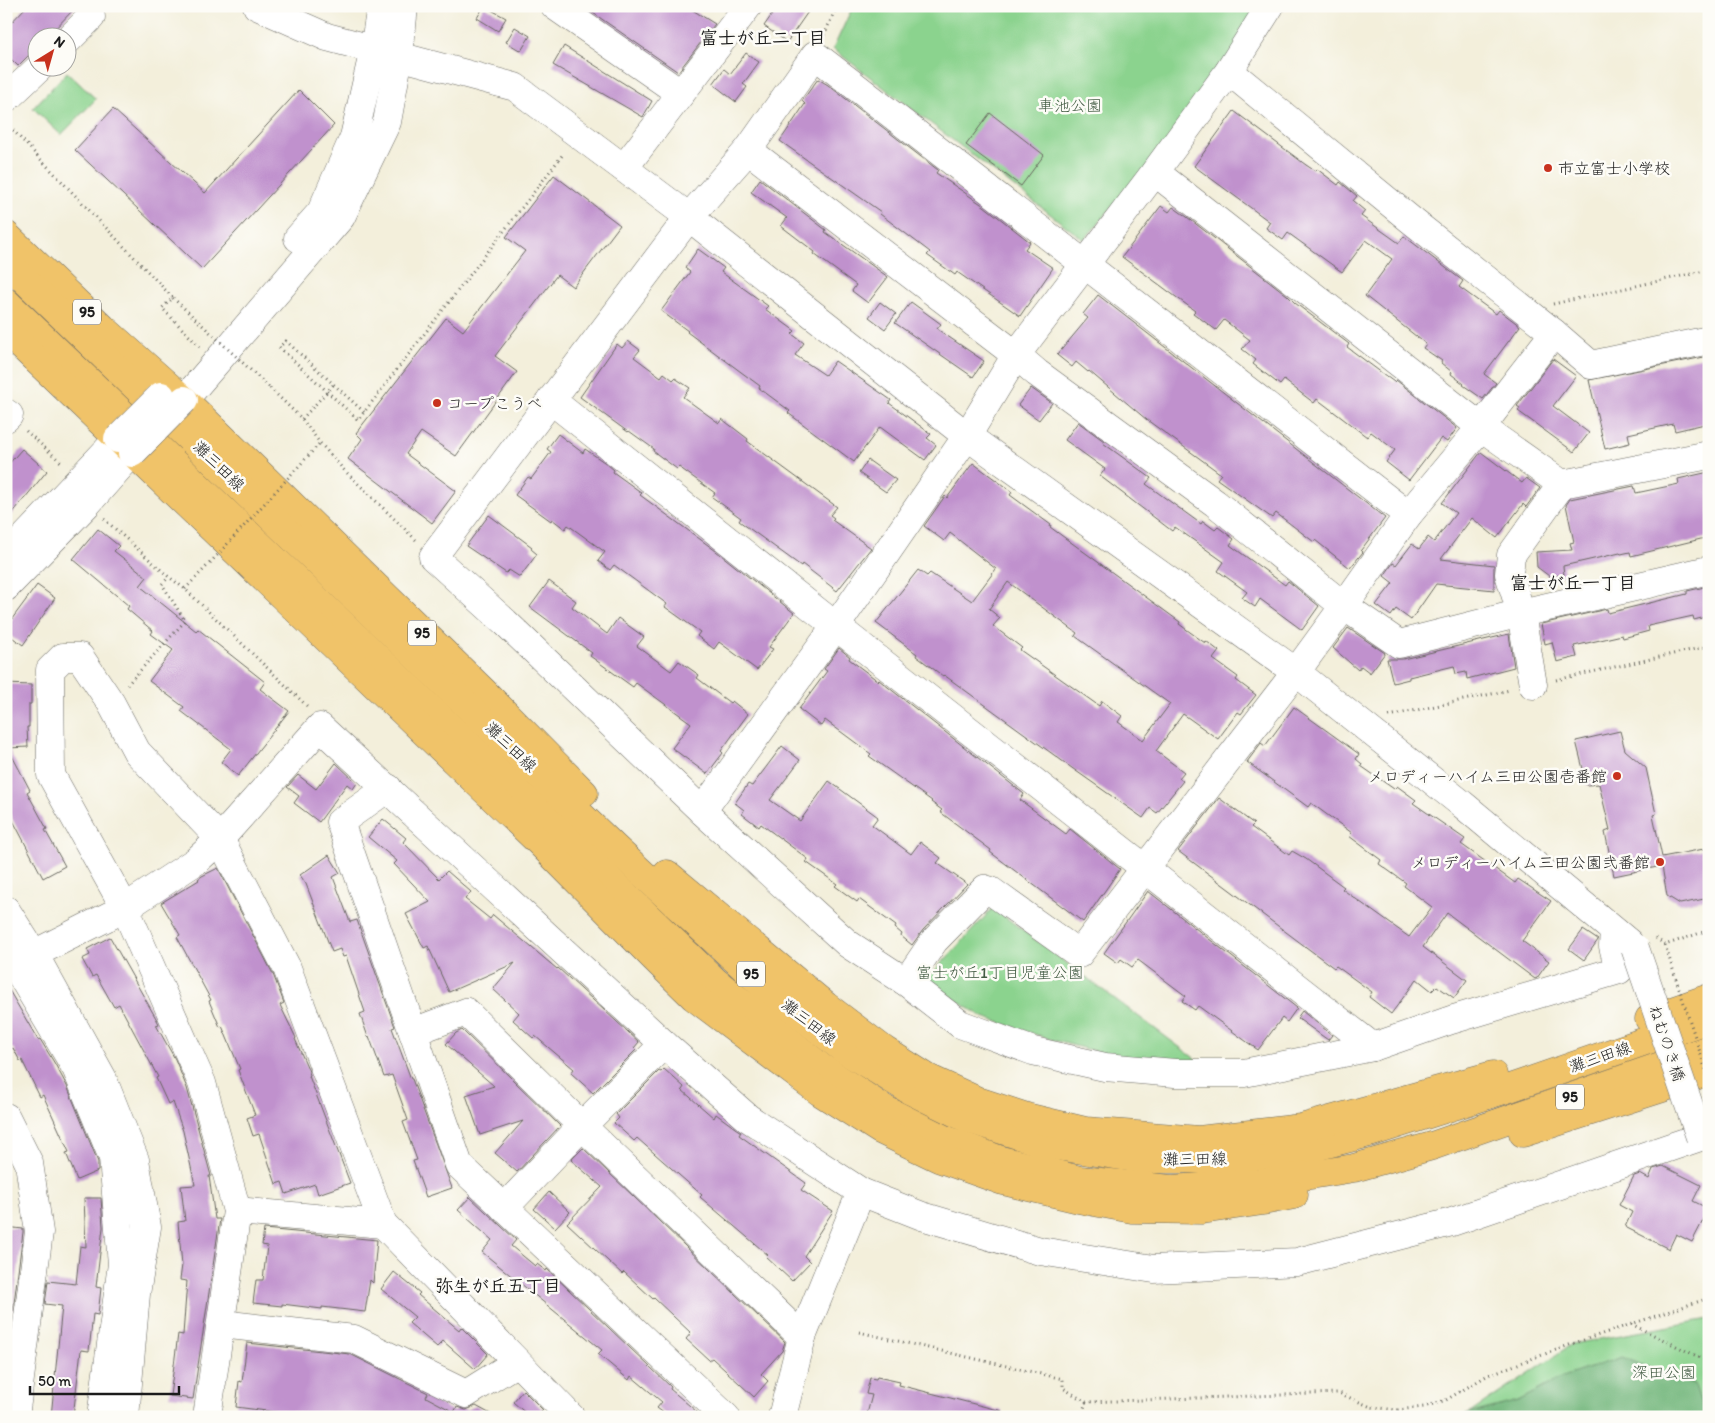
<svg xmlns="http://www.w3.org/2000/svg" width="1715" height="1423" font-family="Itim,'Klee One',sans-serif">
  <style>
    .green { fill: #8bd38e; stroke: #547855 }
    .forest { fill: #70b579; stroke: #46684a }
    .building { fill: #c091cd; fill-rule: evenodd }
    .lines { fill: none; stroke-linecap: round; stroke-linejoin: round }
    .minor-casing { stroke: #67665f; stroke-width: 29 }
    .major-casing { stroke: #67665f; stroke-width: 29 }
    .path { stroke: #67665f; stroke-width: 3; stroke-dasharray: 1 4; stroke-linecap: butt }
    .minor { stroke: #fff; stroke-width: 28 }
    .major { stroke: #f0c369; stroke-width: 28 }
    .minor-bridge-casing { stroke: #67665f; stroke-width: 29; stroke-linecap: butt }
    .path-bridge { stroke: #67665f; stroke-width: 3; stroke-dasharray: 1 4; stroke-linecap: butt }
    .minor-bridge { stroke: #fff; stroke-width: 28 }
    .poi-dot { fill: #c8321e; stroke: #fdfcf7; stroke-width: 2 }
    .labels { text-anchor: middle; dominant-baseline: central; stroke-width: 5; stroke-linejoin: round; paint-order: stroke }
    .shield { fill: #fdfcf7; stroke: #605f5e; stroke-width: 1 }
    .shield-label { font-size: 15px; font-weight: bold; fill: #1c1c1c }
    .park-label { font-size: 16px; fill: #435c44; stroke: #fdfcf7 }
    .poi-label { font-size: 16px; fill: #1c1c1c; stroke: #fdfcf7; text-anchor: start }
    .street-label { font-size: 16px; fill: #1c1c1c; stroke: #fdfcf7 }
    .neighbourhood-label { font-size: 18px; font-weight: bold; fill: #1c1c1c; stroke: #fdfcf7 }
  </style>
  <rect width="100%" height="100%" fill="#fdfcf7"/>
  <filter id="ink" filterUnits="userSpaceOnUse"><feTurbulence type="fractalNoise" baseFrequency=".02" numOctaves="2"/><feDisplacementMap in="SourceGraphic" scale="10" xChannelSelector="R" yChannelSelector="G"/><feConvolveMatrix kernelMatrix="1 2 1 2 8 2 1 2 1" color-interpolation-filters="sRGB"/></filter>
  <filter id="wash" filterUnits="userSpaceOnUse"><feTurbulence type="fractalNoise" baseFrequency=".0096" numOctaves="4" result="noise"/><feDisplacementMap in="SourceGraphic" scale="20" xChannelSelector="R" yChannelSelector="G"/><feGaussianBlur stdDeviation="1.12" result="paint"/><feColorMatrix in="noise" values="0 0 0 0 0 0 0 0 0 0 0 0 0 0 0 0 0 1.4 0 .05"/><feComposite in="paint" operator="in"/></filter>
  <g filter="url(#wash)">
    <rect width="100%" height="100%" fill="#f3efdb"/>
    <g class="green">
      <path d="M853,6H1257L1229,71L1084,240L833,49Z"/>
      <path d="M67,72L96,99L61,135L33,108Z"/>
      <path d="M993,908L1201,1063L1117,1057L1052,1040L983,1017L925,981Z"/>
      <path d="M1709,1319V1417H1464L1572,1344Z"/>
    </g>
    <path class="forest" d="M1622,1357L1695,1385L1705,1417H1457L1518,1401L1563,1377Z"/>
    <g id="blocks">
      <g class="building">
        <path d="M27,6H77L48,36L38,38V46L18,66L6,54V28Z"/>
        <path d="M484,6L506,18L498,31L477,18Z"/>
        <path d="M583,6H686L715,24L678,72Z"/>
        <path d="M778,6H812L787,42L764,26Z"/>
        <path d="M515,27L530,36L521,51L506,42Z"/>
        <path d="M564,46L652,101L643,117L553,65Z"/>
        <path d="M746,53L759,62L743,84L747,87L736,102L713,84L724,69L730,74Z"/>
        <path d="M818,79L828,85L938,170L936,173L984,206L1030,242L1025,249L1053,268L1020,316L957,272L955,275L927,255L930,252L880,214L881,212L780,141L805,104L802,101Z"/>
        <path d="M299,90L334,125L202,269L75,150L113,109L205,193Z"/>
        <path d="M1234,111L1306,165L1315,171L1317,169L1338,185L1340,182L1357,196L1353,201L1365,211L1361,216L1399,243L1404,236L1463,281L1459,287L1496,314L1499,310L1520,326L1484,374L1496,383L1483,399L1463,385L1464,384L1451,374L1452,372L1441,363L1442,361L1423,348L1426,344L1365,296L1392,259L1366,240L1342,272L1288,233L1283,240L1266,228L1270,222L1194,166Z"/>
        <path d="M990,113L1044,155L1021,186L966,145Z"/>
        <path d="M554,175L620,225L573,287L557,275L495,356L517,372L456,456L421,432L406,454L456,491L432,523L348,459L362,439L356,433L446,318L463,331L525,251L506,237Z"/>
        <path d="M760,179L826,230L825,232L888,277L868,303L852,291L856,285L814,254L815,252L781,226L787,218L751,192Z"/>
        <path d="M1161,206L1169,212L1173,207L1187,217L1287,295L1295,303L1349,344L1347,347L1394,382L1396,380L1457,428L1447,442L1441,438L1409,480L1386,462L1395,450L1371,432L1367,437L1317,399L1314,403L1284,380L1280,385L1253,364L1256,360L1242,349L1250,340L1224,320L1216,330L1193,313L1195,311L1122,257Z"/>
        <path d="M698,249L724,268L721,272L768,306L765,309L795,331L792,334L804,343L795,355L825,375L835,361L891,400L889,403L931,434L927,438L936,445L925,460L880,427L854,462L788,413L790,411L759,388L760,386L687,332L688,331L661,311L690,272L685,268Z"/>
        <path d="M1098,295L1385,518L1361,550L1363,552L1350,568L1315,540L1314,542L1276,513L1272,518L1217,479L1221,474L1147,420L1089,371L1088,372L1076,362L1072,367L1057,355L1088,318L1083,314Z"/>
        <path d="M880,302L896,314L885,329L869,317Z"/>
        <path d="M911,302L941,324L937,329L984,361L973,377L895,323Z"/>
        <path d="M628,341L640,350L634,357L661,377L664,373L673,380L675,378L690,388L683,397L719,423L722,419L748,439L747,441L837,507L830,515L834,518L832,520L871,548L837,591L802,564L801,566L739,521L741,518L712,497L715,493L679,467L677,469L653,451L654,449L629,431L628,432L580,397L617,344L622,348Z"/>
        <path d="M1709,356V423L1675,431L1673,424L1628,434L1630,443L1605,449L1589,380Z"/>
        <path d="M1553,359L1576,376L1553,406L1589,433L1574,452L1518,411L1520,408L1517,406Z"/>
        <path d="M1031,388L1052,403L1039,420L1018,405Z"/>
        <path d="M1078,422L1104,441L1103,443L1151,478L1146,484L1201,524L1203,521L1215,530L1218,527L1234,539L1230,545L1285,585L1288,581L1319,606L1302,630L1260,599L1255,607L1242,598L1247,592L1218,571L1224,562L1175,527L1172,531L1100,476L1105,469L1065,440Z"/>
        <path d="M558,434L583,453L585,449L607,464L614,470L613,472L642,493L640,495L716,551L794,613L769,647L773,649L757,670L719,642L714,649L697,636L700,632L665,607L667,604L614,565L610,570L598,561L605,552L568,525L565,529L552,519L551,521L515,495L528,477L531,479L551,452L547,449Z"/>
        <path d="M22,449L47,471L6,521V467Z"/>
        <path d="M1481,452L1522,483L1526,478L1540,488L1526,507L1523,504L1497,538L1472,518L1441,559L1494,565V590L1436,584L1411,620L1396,609L1391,616L1376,605L1393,583L1384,576L1393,563L1396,565L1412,544L1419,549L1428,537L1434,542L1456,513L1442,503Z"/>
        <path d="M868,460L896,480L886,492L859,473Z"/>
        <path d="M973,463L1012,492L1010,495L1051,525L1050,527L1180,622L1179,624L1205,643L1206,641L1219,651L1213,659L1238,677L1236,680L1256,695L1241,714L1238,712L1218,739L1183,714L1156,751L1184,772L1179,778L1183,781L1157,813L1150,808L1143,818L1076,771L944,675L943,676L916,656L917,654L876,623L918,570L927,576L930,573L972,601L996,569L950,533L944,541L924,526L945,496L947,498ZM1008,582L1077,633L1075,636L1170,704L1143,740L1118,722L1122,716L1102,701L1099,706L1020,650L1022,648L993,626L1000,618L989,609Z"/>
        <path d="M1709,472V537L1631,556L1630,552L1621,554L1620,553L1563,566L1564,575L1549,576L1537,567L1536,552L1572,550L1570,543L1574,542L1566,505L1570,499L1634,486L1636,493L1679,484L1678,479Z"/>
        <path d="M489,515L532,547L531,549L537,554L520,577L509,570L506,573L466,546Z"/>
        <path d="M98,529L119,546L114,551L147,577L140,586L196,631L198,629L265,682L260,689L289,711L238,776L221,762L231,749L181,711L184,707L149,681L173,650L151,634L153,631L127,609L129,606L73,559Z"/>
        <path d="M549,581L576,601L572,607L607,634L618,618L644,637L637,646L671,671L679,661L699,675L697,678L730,703L732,701L748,714L721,751L723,753L707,774L672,748L691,723L636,683L633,687L590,656L592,653L530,607Z"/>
        <path d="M37,585L55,598L23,645L6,633V627Z"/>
        <path d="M1709,586V616L1694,620L1693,616L1648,626L1649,631L1623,638L1622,635L1574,646L1577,657L1557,662L1552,642L1545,644L1541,624L1607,609L1608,613L1687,594V591Z"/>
        <path d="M1348,628L1385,653L1370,673L1361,666L1358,670L1333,648Z"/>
        <path d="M1509,634L1514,667L1467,679L1466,672L1456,674L1454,666L1409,677V679L1393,683L1387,659H1403Z"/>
        <path d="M839,648L850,657L849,659L878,681L879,680L1024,794L1020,800L1066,834L1070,829L1120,869L1083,922L990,852L991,850L940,812L942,810L931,802L932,801L869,756L871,754L825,720L821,726L799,709L827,671L824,669Z"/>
        <path d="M6,684L31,685V704H29V727H27L28,747L8,748L30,790L27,792L47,829L45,830L65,866L43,878L6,807Z"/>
        <path d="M1294,707L1359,754L1356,759L1362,764L1361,766L1394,789L1397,786L1416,800L1413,803L1465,839L1461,844L1515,883L1518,879L1551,901L1522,941L1549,961L1537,978L1535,979L1447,913L1423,947L1467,980L1454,998L1437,986L1432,991L1417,979L1391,1014L1369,997L1372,992L1336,966L1334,968L1178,851L1219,798L1254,824L1251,827L1289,855L1292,851L1306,859L1344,887L1342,889L1409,937L1432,907L1404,886L1406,883L1379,864L1381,860L1349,836L1352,833L1311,803L1308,807L1247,762L1261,743L1265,746Z"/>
        <path d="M1620,731L1625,750L1646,768L1656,814L1653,815L1662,857L1709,848V898L1680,904L1667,896L1662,866L1614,876L1605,832L1610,830L1599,784L1587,785L1576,741Z"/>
        <path d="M782,746L800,760L770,800L800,821L829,781L878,817L872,825L911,854L920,842L941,858L937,863L967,884L923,930L912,945L901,936L902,934L895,928L896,926L859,899L857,902L835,886L837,884L806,862L808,859L761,824L759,827L742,814L744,810L735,803L748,784L752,786Z"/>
        <path d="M336,763L357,783L353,789L347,784L319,822L294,803L299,796L287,787L298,775L316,789Z"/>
        <path d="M383,819L406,838L403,842L439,879L447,871L471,892L465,899L490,919L493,915L557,969L558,968L639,1042L634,1048L636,1050L593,1093L571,1073L574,1069L535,1036L533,1038L513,1020L519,1013L493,989L515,963L449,992L428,946L424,948L406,914L430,902L394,864L397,861L368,837Z"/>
        <path d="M329,855L340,873L333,877L350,922L357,920L395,1027L392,1028L411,1079H412L452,1188L426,1197L413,1161L417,1160L403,1122L408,1120L392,1075L384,1077L369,1036L368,1037L360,1014L365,1012L346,956L343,957L340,949L332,952L306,884L300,875Z"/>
        <path d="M218,868L273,974L284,1003L280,1005L296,1038L295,1039L308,1069L310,1075L309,1076L350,1183L318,1194L315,1184L286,1194L282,1182L276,1184L259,1134L253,1136L247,1118L255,1115L238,1070L240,1069L222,1026L220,1027L209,1001L211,1000L177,937L180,935L161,903L199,880L198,879L202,876Z"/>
        <path d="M1148,891L1297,1008L1287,1022L1282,1018L1258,1050L1198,1006L1195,1010L1182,1001L1186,996L1138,960L1132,967L1121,959L1118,963L1104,953Z"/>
        <path d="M1583,930L1598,940L1584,960L1569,949Z"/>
        <path d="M110,937L157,1020L159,1024L156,1025L175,1059L187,1088L211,1176H209L215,1219H220L193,1399L170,1396L178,1334L183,1335L187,1281L180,1280L182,1265L178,1222L185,1221L181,1186L195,1185L183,1131L173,1102L168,1104L156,1078L158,1077L119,1004L114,1007L96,975L92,977L82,959L90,955L87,949Z"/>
        <path d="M6,985L38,1040L40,1039L55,1064L67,1086L98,1162V1171L77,1180L66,1153L69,1152L43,1095L40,1097L22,1060L20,1061L13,1048L6,1052Z"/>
        <path d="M1302,1011L1332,1035L1328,1040L1297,1018Z"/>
        <path d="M462,1030L560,1126L517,1172L495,1153L523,1121L480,1135L466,1095L494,1086L446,1044L456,1033Z"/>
        <path d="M664,1069L684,1087L682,1090L714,1118L716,1114L735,1128L741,1132L739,1135L806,1183L801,1190L833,1211L804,1256L810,1262L792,1281L766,1257L768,1255L700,1197L702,1195L663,1161L637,1138L634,1141L614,1123L619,1118L616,1114L659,1071L661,1072Z"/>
        <path d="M583,1148L785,1342L782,1351L761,1374L768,1381L754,1397L712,1358L709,1360L686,1339L691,1333L654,1298L653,1299L624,1272L622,1274L567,1223L602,1187L571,1160Z"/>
        <path d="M1663,1166L1701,1185L1693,1201L1709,1209L1692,1242L1676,1234L1669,1249L1625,1227L1632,1212L1619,1205L1634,1176L1640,1174L1649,1179L1653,1169Z"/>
        <path d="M549,1192L570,1212L555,1228L534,1209Z"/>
        <path d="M470,1197L516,1240L511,1246L535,1266L537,1264L546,1271L547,1269L671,1387L670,1389L703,1417H669L657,1408L662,1402L631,1376L629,1380L598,1354L602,1350L482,1252L492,1240L458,1210Z"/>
        <path d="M84,1198H101L103,1227L96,1287L101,1288L98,1315L93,1314L89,1351L81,1350L73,1417H51L62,1306L45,1304L48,1281L76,1284L80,1246L86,1247Z"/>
        <path d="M6,1227L23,1229V1232L13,1311L6,1310Z"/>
        <path d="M264,1229L377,1240L373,1283L370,1280L365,1312L322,1307V1309L282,1304V1306L253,1303L256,1280H263L267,1246L262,1245Z"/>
        <path d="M394,1272L420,1293L418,1295L459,1330L461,1327L488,1354L475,1369L443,1341L437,1347L409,1323L415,1317L381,1289Z"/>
        <path d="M247,1343L350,1354L428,1393L426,1397L454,1412L457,1407L466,1410L476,1406L496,1417H323L291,1412L290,1414L236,1407L239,1381L242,1382Z"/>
        <path d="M877,1377L900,1382L899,1385L1002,1411L1001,1417H880L867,1414L872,1395L866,1394L870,1378L876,1379Z"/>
        <path d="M523,1390L543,1410L537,1417H530L513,1402Z"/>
      </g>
    </g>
  </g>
  <g filter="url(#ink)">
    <use href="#blocks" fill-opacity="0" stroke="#67665f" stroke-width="1"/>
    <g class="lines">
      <defs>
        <g id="minor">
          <path d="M257,6L327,37L515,87L689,217L967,436L1296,672L1462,804L1629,943"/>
          <path d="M555,6L680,93"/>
          <path d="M68,40L91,17"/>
          <path d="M1229,71L1411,220L1554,333L1591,365L1709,340"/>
          <path d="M6,96L8,97L39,68"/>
          <path d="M748,150L1016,355L1037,373L1215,503L1344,606L1399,644L1521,613L1709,570"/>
          <path d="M624,168L748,6"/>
          <path d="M1155,172L1481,427L1562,484L1709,455"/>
          <path d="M298,238L321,212L354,137L374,49L381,6"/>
          <path d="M184,400L341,217L387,122L399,56L404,6"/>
          <path d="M551,400L828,620L1373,1047"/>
          <path d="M6,413L9,415L6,418"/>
          <path d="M1408,515L815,55L748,150L689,217L433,557L505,622L702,811L848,944L906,982L960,1024L1033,1051L1105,1067L1175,1073H1244L1373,1047L1451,1020L1619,970L1613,946L1614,932"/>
          <path d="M6,557L118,439"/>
          <path d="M6,587L87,504L132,453"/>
          <path d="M1533,685L1521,613L1509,574L1511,555L1562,484"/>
          <path d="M388,788L340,822L459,1165L726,1417"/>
          <path d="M702,811L836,626L967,436L1016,355L1155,172L1229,71L1270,6"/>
          <path d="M6,910L34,954L102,1077L135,1160L147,1227L136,1294L125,1417"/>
          <path d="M6,950L76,1068L113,1158L122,1264L101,1417"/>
          <path d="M6,968L125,908L196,861L220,839L320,727L664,1044L748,1118L861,1192L922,1216L1040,1251L1154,1269L1297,1262L1452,1222L1700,1137"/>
          <path d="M906,982L934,941L985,889L991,891L1079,954L1296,672L1344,606L1408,515L1481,427L1554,333"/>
          <path d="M413,1032L466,1012L582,1126L802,1337"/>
          <path d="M6,1117L29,1163L39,1232L15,1417"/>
          <path d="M504,1208L582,1126L664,1044"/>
          <path d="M237,1211L383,1224"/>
          <path d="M221,1324L354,1339L466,1394L517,1362"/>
          <path d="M207,1417L237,1211L202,1083L125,908L51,775L50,670L63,657H80L111,703L137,752L220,839L287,968L383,1224L571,1417"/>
          <path d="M782,1417L802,1337L861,1192"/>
        </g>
        <g id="major">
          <path d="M6,235L103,328L184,400L484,692L584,793"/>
          <path d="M6,262L614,847L766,988L843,1049L911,1091L968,1119L1049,1145L1141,1159H1226L1300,1151L1373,1132L1504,1090L1709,1019"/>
          <path d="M6,302L715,981L822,1068L886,1110L942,1138L1001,1160L1080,1180L1171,1189L1261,1183L1354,1168L1432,1146L1709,1049"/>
          <path d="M6,331L540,843L654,958L694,997L820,1092L880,1130L938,1158L1003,1181L1078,1199L1132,1209L1202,1210L1263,1201L1294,1195"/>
          <path d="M667,874L826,1006L884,1050L928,1078L978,1101L1027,1117L1086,1131L1199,1140L1301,1128L1493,1075"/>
          <path d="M1649,1019L1709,998"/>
          <path d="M1523,1133L1666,1087L1709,1071"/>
        </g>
      </defs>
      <use href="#minor" class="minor-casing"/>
      <use href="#major" class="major-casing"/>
      <g class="path">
        <path d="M824,35L837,6"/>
        <path d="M6,123L173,298L162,308L200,347"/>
        <path d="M1553,304L1709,270"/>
        <path d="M270,388L302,419L320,443L343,469L417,541"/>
        <path d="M364,412L286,341L279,347L358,420L564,153"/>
        <path d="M26,431L62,463"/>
        <path d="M104,519L169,577L185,589L308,707L307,708"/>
        <path d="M185,589L210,563"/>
        <path d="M1556,680L1709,646"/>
        <path d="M127,685L185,621L162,584L169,577"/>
        <path d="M1389,716L1510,690"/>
        <path d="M1656,938L1665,945L1709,930"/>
        <path d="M1631,1324L1709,1362"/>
        <path d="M859,1332L1063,1379V1388L1086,1402L1339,1393L1371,1407L1397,1410L1424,1407L1446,1400L1488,1375L1572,1344L1709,1298"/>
        <path d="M1081,1417L1086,1402"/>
      </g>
      <use href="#minor" class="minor"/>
      <use href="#major" class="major"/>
      <defs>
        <g id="minor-bridge">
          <path d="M118,439L161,396"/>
          <path d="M132,453L184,400"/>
          <path d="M1635,948L1700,1137"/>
        </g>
      </defs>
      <use href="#minor-bridge" class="minor-bridge-casing"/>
      <g class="path-bridge">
        <path d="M173,298L270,388"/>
        <path d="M302,419L334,384"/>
        <path d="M210,563L320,443"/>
        <path d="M1665,945L1709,1080"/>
      </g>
      <use href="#minor-bridge" class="minor-bridge"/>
    </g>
  </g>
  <g class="poi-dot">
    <circle cx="1548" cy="168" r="5"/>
    <circle cx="437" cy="403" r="5"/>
    <circle cx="1617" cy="776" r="5"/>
    <circle cx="1660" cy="862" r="5"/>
  </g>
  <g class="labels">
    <g class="shield">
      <rect x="73" y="299.5" width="28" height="25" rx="4"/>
      <rect x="408" y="620.5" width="28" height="25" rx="4"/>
      <rect x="737" y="961.5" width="28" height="25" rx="4"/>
      <rect x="1556" y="1084.5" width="28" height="25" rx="4"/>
    </g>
    <g class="shield-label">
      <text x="87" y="312">95</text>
      <text x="422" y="633">95</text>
      <text x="751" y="974">95</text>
      <text x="1570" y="1097">95</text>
    </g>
    <g class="park-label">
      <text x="1070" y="105">車池公園</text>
      <text x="1000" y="972">富士が丘1丁目児童公園</text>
      <text x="1664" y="1372">深田公園</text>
    </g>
    <g class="poi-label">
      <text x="1558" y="168">市立富士小学校</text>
      <text x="447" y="403">コープこうべ</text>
      <text x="1607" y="776" text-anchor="end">メロディーハイム三田公園壱番館</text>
      <text x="1650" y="862" text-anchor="end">メロディーハイム三田公園弐番館</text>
    </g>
    <g class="street-label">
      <text transform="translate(219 466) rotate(44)">灘三田線</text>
      <text transform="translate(511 747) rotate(44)">灘三田線</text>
      <text transform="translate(809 1022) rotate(38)">灘三田線</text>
      <text transform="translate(1667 1043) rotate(71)">ねむのき橋</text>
      <text transform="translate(1600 1057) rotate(-19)">灘三田線</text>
      <text transform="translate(1195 1159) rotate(-1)">灘三田線</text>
    </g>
    <g class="neighbourhood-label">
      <text x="763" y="38">富士が丘二丁目</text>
      <text x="1573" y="583">富士が丘一丁目</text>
      <text x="498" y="1286">弥生が丘五丁目</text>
    </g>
  </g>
  <rect width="1715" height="1423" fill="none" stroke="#fdfcf7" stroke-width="25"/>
  <g transform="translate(52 52) rotate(37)"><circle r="24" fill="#fdfcf7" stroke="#a3a29f"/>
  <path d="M0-4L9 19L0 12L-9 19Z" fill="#c8321e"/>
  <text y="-8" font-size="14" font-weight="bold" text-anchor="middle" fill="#1c1c1c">N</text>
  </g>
  <path d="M30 1386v8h149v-8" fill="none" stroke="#1c1c1c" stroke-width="2.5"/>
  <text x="38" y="1386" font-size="15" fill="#1c1c1c" stroke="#fdfcf7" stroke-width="4" paint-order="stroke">50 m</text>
</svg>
